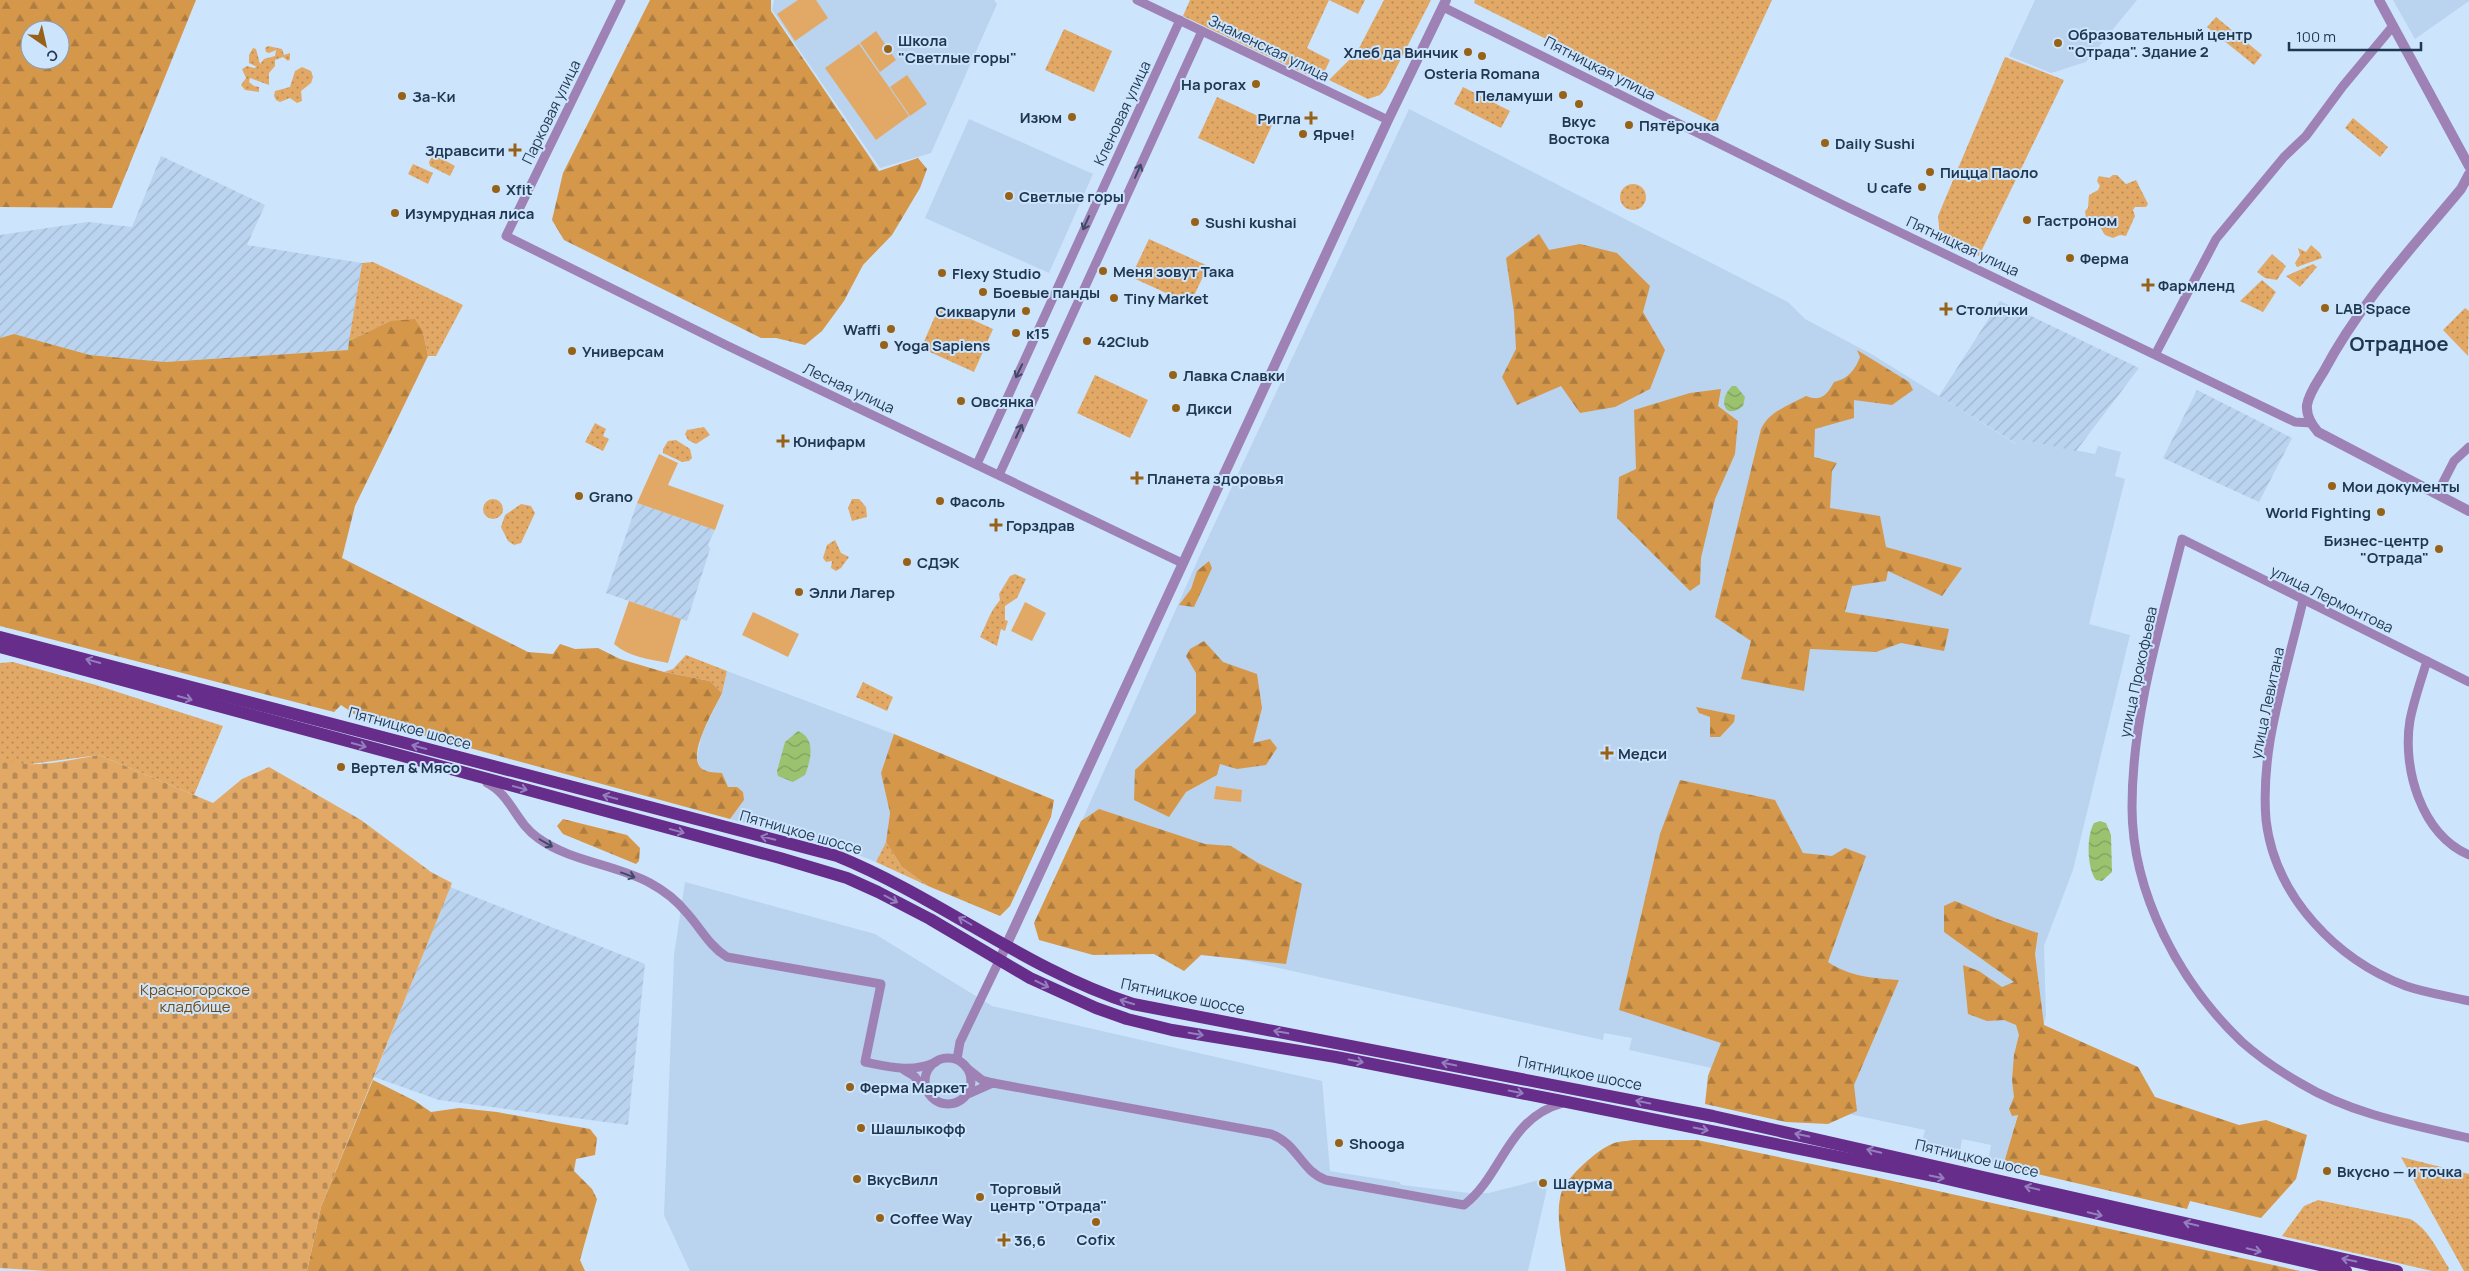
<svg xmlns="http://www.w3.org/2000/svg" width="2469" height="1271" font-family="Manrope,sans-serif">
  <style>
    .built { fill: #bad3ee }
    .industrial { fill: url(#industrial-furrows) }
    .grass { fill: url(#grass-dots) }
    .forest { fill: url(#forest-firs); fill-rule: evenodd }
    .cemetery { fill: url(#cemetery-stones) }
    .garden { fill: #e2a966 }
    .water { fill: url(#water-waves) }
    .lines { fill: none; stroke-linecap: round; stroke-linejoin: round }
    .minor { stroke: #9e82b5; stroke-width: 9 }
    .tertiary { stroke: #9e82b5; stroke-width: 10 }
    .primary { stroke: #662d8a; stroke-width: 12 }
    .oneway { stroke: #3f4a69 }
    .oneway2 { stroke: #947fbe }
    .poi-dot { fill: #966217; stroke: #cde4fd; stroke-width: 2 }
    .labels { text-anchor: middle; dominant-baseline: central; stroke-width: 4; stroke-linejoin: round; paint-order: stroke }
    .poi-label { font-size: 15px; font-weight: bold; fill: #1f3750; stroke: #cde4fd; text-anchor: start }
    .street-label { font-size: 15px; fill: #1f3750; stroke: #cde4fd }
    .park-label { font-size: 15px; fill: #73490e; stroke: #cde4fd }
    .district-label { font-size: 20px; font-weight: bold; fill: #1f3750; stroke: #cde4fd }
  </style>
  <defs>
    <pattern id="industrial-furrows" width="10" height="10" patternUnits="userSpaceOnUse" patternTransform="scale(1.25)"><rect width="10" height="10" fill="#bad3ee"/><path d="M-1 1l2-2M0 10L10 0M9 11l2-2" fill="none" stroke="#9fb6ce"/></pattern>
    <pattern id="grass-dots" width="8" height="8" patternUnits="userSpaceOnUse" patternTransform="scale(1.25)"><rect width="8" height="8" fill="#e2a966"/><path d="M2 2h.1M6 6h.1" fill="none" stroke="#b78a56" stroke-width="1.8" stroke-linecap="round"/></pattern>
    <pattern id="forest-firs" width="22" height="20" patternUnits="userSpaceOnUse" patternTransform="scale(1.25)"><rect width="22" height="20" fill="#d5974a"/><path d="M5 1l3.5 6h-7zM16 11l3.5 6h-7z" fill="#ac7c40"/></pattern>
    <pattern id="cemetery-stones" width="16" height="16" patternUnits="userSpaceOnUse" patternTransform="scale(1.25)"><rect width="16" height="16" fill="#e2a966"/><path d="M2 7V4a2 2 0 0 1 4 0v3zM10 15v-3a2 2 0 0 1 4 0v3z" fill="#b78a56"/></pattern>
    <pattern id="water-waves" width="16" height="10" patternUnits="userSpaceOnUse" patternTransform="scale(1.25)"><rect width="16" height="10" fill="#9bc36f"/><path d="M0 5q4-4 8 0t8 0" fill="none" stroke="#7e9f5e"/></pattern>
  </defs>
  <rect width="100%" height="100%" fill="#cde4fd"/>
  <g class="built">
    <path d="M774,0H994L997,4L931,153L880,168L772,10Z"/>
    <path d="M2035,0H2137L2086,62L2051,73L2009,56Z"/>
    <path d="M2393,0H2469V1L2415,39Z"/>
    <path d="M1409,109L1788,302L1805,319L1873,355L2016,444L2019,439L2095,454L2098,446L2121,452L2115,476L2125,479L2089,624L2130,635L2073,870L2044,946L2046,1016L2003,1166L1988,1163L1991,1145L1962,1139L1959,1157L1920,1149L1925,1130L1717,1086L1721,1070L1629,1050L1632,1038L1604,1033L1603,1040L1040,915L1200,555Z"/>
    <path d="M969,119L1093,174L1049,273L925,218Z"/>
    <path d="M727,671L894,734L881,773L890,813L886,842L876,862L845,850L730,819L744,800L728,787L722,773L705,771L699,766L697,757L702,734L722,693Z"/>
    <path d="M685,882L875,934L992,1006L1322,1081L1330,1171L1399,1182L1402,1185L1469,1193H1489L1547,1178L1546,1193L1528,1271H690L664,1215L674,955Z"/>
  </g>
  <g class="industrial">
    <path d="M161,156L265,205L247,245L362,263L348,350L165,362L90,355L14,334L0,338V235L88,222L132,227Z"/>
    <path d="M2000,301L2139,368L2076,451L2019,439L2017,444L1939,396Z"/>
    <path d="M2197,390L2292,438L2259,502L2163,458Z"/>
    <path d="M637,503L715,530L708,544L710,549L687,621L606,593Z"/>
    <path d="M450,887L645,964L628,1125L439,1100L374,1077Z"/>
  </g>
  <g class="grass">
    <path d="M1190,0H1365L1358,14L1329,0L1307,48L1330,60L1320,81L1183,16Z"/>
    <path d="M1384,0H1431L1386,88L1380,95L1368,99L1329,80L1357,52Z"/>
    <path d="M1475,0H1772L1715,123L1474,3Z"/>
    <path d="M2216,17L2262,55L2254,65L2207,27Z"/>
    <path d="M1064,29L1112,51L1094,92L1045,70Z"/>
    <path d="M268,46L282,49L284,55L290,53V59L288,61L283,57L275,60V66L269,73V85L250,78L249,82L254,86L259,87V92L245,90L241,85L246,78L242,69L247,66L254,68L257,67L249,63V55L253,48L256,49L260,64L264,59L275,56L276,50L269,53L266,52L265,48Z"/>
    <path d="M2005,57L2064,80L1979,256L1940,238L1938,216Z"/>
    <path d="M302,67L311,71L313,77L311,83L301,91L302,101L297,103L290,98L280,102L276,100L274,96L275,91L290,87L295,71Z"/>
    <path d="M1463,87L1510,111L1501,128L1454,104Z"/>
    <path d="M1217,97L1273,123L1254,164L1198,138Z"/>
    <path d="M2353,118L2388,147L2380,157L2345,128Z"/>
    <path d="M433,154L455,166L450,176L430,166L429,162Z"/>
    <path d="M413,164L433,173L428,184L408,174Z"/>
    <path d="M2113,175H2117L2126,184L2136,180L2148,204L2146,207H2135L2133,210L2135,216L2126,236L2120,235L2113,238L2105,235L2097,222L2086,218L2085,211L2088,208L2089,195L2098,190L2100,186L2097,181L2099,176L2109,178Z"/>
    <circle cx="1633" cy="197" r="13"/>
    <path d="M1149,239L1208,266L1190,304L1131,277Z"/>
    <path d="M2311,245L2320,253L2322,258L2297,267L2295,263L2300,255L2298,248L2306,252Z"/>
    <path d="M2272,254L2286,266L2277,280L2265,278L2257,272Z"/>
    <path d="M373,262L463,305L436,356H428L423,332L390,321L349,341L362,263Z"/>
    <path d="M2313,264L2317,267L2300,287L2286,276Z"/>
    <path d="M2262,280L2276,292L2263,312L2240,301Z"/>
    <path d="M940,305L993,329L974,372L921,348Z"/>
    <path d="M2465,308L2469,311L2468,356L2443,330Z"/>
    <path d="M1095,375L1148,400L1130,438L1077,413Z"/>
    <path d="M595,423L606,429L603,436L609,439L603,451L585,442Z"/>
    <path d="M704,427L710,435L696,444L688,440L685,434L687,430Z"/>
    <path d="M676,440L690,449L692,458L689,461L682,462L663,453V449L668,441Z"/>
    <circle cx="493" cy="509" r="10"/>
    <path d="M852,499H859L866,507L867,517L852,521L848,508Z"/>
    <path d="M521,504L531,506L535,513L521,543L514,545L508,541L501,527L505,515Z"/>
    <path d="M835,540L841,553L849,557L841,568L836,571L831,568L832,561L826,562L823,558L827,545Z"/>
    <path d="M1015,574L1026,579L1017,598L1005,606V620L1008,621L1005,631L1001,629L997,646L980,637C988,621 989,613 1000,600L999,594L1010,576Z"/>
    <path d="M686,655L727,671L722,693L710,681L664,672L673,669Z"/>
    <path d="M13,662L96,685L223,726L194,795L99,755L23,765L6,761L0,756V663Z"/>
    <path d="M863,682L893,697L887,711L856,697Z"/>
    <path d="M886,842L902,867L928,886L876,862Z"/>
    <path d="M2401,1157L2469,1174V1271H2464Z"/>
    <path d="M2318,1200L2410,1219C2428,1228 2438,1251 2449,1268L2448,1271H2432L2282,1236L2304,1206Z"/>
  </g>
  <g class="forest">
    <path d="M0,0H196L112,208L0,207ZM30,30H60V60H30Z"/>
    <path d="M650,0H771V11L879,171L918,158L927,169L920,188L892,235L863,265L844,301L822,331L805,345L776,338H761L564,240L552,220L563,173Z"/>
    <path d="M1539,234L1549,250L1580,244L1617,253L1650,286L1643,312L1665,350L1650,389L1615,407L1580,413L1561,386L1517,405L1502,377L1516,349L1514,312L1506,258Z"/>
    <path d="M415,319L423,332L428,356L355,506L342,558L528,652L553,654L560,644L575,649L598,648L620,659L664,672L710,681L722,693C715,708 688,752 700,767C705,773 715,772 722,773L728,787H737L743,792L744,800L730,819L360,718L341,705L334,712L0,626V338L14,334L90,355L165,362L348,350L349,341L390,321Z"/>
    <path d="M1857,350L1909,382L1913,390L1892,405L1854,400V418L1815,429L1814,457L1837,463L1832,471L1830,508L1880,516L1886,547L1962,568L1942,596L1888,571L1886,581L1852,586L1845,612L1949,629L1944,651L1901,643L1876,652L1810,649L1804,691L1741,679L1751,641L1715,617L1761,429C1769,411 1790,405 1806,396C1821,402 1827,395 1834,382C1848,379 1855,370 1860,357Z"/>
    <path d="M1721,389L1718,406L1738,421L1735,454L1715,499L1701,558L1700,584L1690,591L1617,518L1619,477L1636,469L1634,410L1690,393Z"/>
    <path d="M1209,561L1212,568L1194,607L1179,605L1191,589L1197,571Z"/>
    <path d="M1204,641L1223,662L1257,674L1262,708L1253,743L1270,739L1277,748L1266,765L1237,769L1220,764L1217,775L1186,792L1169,817L1134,800L1135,770L1196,713V673L1186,656L1190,649Z"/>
    <path d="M1696,707L1735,715L1734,722L1720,737H1710V717L1699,713Z"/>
    <path d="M894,734L1054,800L1051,817L1010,906L1000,916L928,886L902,867L886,842L890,813L881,773Z"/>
    <path d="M1680,780L1775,800L1803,853L1832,856L1845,848L1866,856L1828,962C1850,977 1874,978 1899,980L1854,1085L1857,1111L1828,1124L1786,1122L1705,1104L1708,1076L1721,1043L1619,1010L1660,834Z"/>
    <path d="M1099,809L1205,844L1231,846L1258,863L1302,884L1286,964L1201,955L1184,971L1154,954L1093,955L1039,940L1034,923L1081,821Z"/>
    <path d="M563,819L627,835L640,848L639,861L636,864L563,834L557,826Z"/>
    <path d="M1955,901L2000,920L2038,933L2035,954L2044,1025L2138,1067L2155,1097L2239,1125L2266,1120L2307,1135L2296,1179L2261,1218L2190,1201L2187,1209L2003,1166L2018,1115L2012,1116L2009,1109L2014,1097L2012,1080L2014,1055L2019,1035L2016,1025L2004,1020L1987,1021L1968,1014L1963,965L1979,971L2002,987L2014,982L1944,932V906Z"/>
    <path d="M373,1080L415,1101L431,1112L459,1108L497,1112L590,1129L597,1138L595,1155L576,1159L574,1171L592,1189L597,1199L580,1260L585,1271H307L321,1207Z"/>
    <path d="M1634,1140H1697L1879,1178L2300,1271H1566C1563,1249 1554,1212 1562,1191C1567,1177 1598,1149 1612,1144C1618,1141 1627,1141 1634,1140Z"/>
  </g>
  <path class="cemetery" d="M99,755L213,803L242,779L269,767L361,820L431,872L452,883L321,1207L307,1271H47L0,1268V756C21,773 73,759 99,755Z"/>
  <g class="garden">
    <path d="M798,0H816L828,18L795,41L777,14Z"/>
    <path d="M876,31L896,60L880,72L860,43Z"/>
    <path d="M859,44L909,116L876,140L825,68Z"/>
    <path d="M907,75L927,104L910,116L890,87Z"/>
    <path d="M659,454L678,463L668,485L724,505L715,530L637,503Z"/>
    <path d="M629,601L681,619L668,663C649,659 629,657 614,644Z"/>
    <path d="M1025,602L1046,613L1032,641L1011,631Z"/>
    <path d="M753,612L799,634L788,657L742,635Z"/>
    <path d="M1216,786L1242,790L1241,802L1214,799Z"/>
  </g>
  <g class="water">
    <path d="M1732,386H1736L1745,397L1743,406C1725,421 1717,401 1732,386Z"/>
    <path d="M798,731C816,738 811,760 805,775L793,782L778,776L777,771L785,742Z"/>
    <path d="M2100,821L2106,823L2111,835L2112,872L2102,881L2096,880C2087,869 2086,836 2094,823Z"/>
  </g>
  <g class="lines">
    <g class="minor">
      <path d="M621,0L506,236L726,345L1182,563"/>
      <path d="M1137,0L1388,120"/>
      <path d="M1443,7L1843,205L2295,422L2311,423"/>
      <path d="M2156,353L2216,239L2284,157L2306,136L2343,86L2393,26"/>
      <path d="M977,464L1180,20"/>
      <path d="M999,475L1202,31"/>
      <path d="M2437,494L2454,461L2469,447"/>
      <path d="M2303,601C2292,647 2278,694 2270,741C2266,766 2264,795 2266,820C2275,897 2337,960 2406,986C2426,993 2449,996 2469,1001"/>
      <path d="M2427,661C2421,680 2414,700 2410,720C2402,768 2421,834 2469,855"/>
      <path d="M2469,682L2182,539C2160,627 2132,716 2132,807C2132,894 2180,983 2242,1042C2259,1057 2281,1072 2300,1083C2351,1114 2412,1125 2469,1138"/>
      <path d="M487,783C511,795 516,823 538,838C571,862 615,864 650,883C663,890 677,901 686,912C700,927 709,946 727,957L881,984L865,1062C890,1067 912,1073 936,1062"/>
      <circle cx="948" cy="1081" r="23"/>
      <path d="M957,1059L960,1042L999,961"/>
      <path d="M968,1069L982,1080L993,1083L1271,1134C1298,1144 1301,1171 1326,1180L1464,1205C1503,1175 1507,1118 1563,1103"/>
      <path d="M904,1070L914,1076L927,1091"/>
      <path d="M966,1095L993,1083"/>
    </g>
    <g class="tertiary">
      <path d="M2379,0L2469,166"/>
      <path d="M2469,174L2461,189C2412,248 2360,303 2324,371C2318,381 2309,393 2307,405C2306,415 2312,425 2318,432L2469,511"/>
      <path d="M999,961L1388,120L1446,0"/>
    </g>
    <g class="primary">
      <path d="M0,637L837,856C940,898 1027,970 1133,1004L1713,1116L2397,1271"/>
      <path d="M0,647L780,858L847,878L878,892L930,919L1030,978L1096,1008L1127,1019L1172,1030L1336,1057L1567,1102L1934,1176L2346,1271"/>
    </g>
  </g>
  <defs><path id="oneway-shaft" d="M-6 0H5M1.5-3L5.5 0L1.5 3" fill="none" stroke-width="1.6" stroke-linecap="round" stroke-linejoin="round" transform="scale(1.25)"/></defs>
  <g class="oneway">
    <use href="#oneway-shaft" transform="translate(1138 171) rotate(-66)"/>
    <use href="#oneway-shaft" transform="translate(1086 223) rotate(114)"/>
    <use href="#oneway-shaft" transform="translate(1019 371) rotate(115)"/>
    <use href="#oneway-shaft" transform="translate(1019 431) rotate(-65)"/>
    <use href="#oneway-shaft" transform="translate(546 843) rotate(30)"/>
    <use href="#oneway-shaft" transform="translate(628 875) rotate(20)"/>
  </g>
  <g class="oneway2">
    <use href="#oneway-shaft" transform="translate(93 661) rotate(-165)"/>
    <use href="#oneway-shaft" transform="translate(185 698) rotate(15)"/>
    <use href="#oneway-shaft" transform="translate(359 745) rotate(15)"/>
    <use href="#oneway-shaft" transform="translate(419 747) rotate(-165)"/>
    <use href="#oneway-shaft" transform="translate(520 788) rotate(15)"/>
    <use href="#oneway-shaft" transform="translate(610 797) rotate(-165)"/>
    <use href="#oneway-shaft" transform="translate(677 831) rotate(15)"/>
    <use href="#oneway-shaft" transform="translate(768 838) rotate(-166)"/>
    <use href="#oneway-shaft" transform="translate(891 899) rotate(28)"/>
    <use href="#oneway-shaft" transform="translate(965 921) rotate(-150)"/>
    <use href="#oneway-shaft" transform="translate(1042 984) rotate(26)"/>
    <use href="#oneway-shaft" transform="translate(1127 1002) rotate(-163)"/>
    <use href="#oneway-shaft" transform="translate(1281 1032) rotate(-170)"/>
    <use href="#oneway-shaft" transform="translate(1196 1034) rotate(10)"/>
    <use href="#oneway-shaft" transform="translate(1356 1061) rotate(11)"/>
    <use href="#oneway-shaft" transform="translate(1449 1064) rotate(-169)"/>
    <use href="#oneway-shaft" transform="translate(1516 1092) rotate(11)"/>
    <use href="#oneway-shaft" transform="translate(1643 1102) rotate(-169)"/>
    <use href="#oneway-shaft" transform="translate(1701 1129) rotate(12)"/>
    <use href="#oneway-shaft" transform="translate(1802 1135) rotate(-168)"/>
    <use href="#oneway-shaft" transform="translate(1874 1151) rotate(-167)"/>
    <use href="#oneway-shaft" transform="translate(1937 1177) rotate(12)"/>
    <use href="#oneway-shaft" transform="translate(2032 1188) rotate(-167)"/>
    <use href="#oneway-shaft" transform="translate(2095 1214) rotate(13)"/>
    <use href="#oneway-shaft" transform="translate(2191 1224) rotate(-167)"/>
    <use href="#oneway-shaft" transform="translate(2254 1250) rotate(13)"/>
    <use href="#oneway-shaft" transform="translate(2349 1260) rotate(-168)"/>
  </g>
  <g class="poi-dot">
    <circle cx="2058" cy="43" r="5"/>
    <circle cx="888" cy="49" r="5"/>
    <circle cx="1468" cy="52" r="5"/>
    <circle cx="1482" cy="56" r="5"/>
    <circle cx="1256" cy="84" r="5"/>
    <circle cx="1563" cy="95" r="5"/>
    <circle cx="402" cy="96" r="5"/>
    <circle cx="1579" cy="104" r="5"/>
    <circle cx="1072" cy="117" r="5"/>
    <path d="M1308.5 110.5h5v5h5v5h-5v5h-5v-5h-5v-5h5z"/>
    <circle cx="1629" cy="125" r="5"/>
    <circle cx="1303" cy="134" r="5"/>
    <circle cx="1825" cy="143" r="5"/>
    <path d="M512.5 142.5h5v5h5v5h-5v5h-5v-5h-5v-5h5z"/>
    <circle cx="1930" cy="172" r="5"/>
    <circle cx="1922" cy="187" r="5"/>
    <circle cx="496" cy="189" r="5"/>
    <circle cx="1009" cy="196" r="5"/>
    <circle cx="395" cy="213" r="5"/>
    <circle cx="2027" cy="220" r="5"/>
    <circle cx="1195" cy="222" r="5"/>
    <circle cx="2070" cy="258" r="5"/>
    <circle cx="1103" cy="271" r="5"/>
    <circle cx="942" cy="273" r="5"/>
    <path d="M2145.5 277.5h5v5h5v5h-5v5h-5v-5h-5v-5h5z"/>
    <circle cx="983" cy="292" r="5"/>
    <circle cx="1114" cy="298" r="5"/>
    <circle cx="2325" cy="308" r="5"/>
    <path d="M1943.5 301.5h5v5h5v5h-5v5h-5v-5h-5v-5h5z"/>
    <circle cx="1026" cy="311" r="5"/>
    <circle cx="891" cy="329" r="5"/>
    <circle cx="1016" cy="333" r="5"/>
    <circle cx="1087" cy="341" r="5"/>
    <circle cx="884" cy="345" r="5"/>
    <circle cx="572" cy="351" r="5"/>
    <circle cx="1173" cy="375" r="5"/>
    <circle cx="961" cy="401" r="5"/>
    <circle cx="1176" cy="408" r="5"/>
    <path d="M780.5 433.5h5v5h5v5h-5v5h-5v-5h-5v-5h5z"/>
    <path d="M1134.5 470.5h5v5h5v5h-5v5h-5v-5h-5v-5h5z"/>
    <circle cx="2332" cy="486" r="5"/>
    <circle cx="579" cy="496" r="5"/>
    <circle cx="940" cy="501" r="5"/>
    <circle cx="2381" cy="512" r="5"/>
    <path d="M993.5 517.5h5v5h5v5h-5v5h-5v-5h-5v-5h5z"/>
    <circle cx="2439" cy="549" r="5"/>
    <circle cx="907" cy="562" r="5"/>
    <circle cx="799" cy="592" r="5"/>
    <path d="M1604.5 745.5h5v5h5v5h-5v5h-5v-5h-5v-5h5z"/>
    <circle cx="341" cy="767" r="5"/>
    <circle cx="850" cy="1087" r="5"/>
    <circle cx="861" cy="1128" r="5"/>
    <circle cx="1339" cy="1143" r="5"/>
    <circle cx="2327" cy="1171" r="5"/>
    <circle cx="857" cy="1179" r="5"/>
    <circle cx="1543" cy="1183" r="5"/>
    <circle cx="980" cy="1197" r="5"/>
    <circle cx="880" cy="1218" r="5"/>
    <circle cx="1096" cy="1222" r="5"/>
    <path d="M1001.5 1232.5h5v5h5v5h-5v5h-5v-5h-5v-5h5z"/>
  </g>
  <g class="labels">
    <g class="poi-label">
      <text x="2068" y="34">Образовательный центр<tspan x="2068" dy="17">"Отрада". Здание 2</tspan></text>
      <text x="898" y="40">Школа<tspan x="898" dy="17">"Светлые горы"</tspan></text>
      <text x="1458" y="52" text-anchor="end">Хлеб да Винчик</text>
      <text x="1482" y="73" text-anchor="middle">Osteria Romana</text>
      <text x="1246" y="84" text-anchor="end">На рогах</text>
      <text x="1553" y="95" text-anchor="end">Пеламуши</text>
      <text x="412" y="96">За-Ки</text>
      <text x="1062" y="117" text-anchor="end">Изюм</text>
      <text x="1301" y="118" text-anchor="end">Ригла</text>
      <text x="1579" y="121" text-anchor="middle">Вкус<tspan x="1579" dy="17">Востока</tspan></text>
      <text x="1639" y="125">Пятёрочка</text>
      <text x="1313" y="134">Ярче!</text>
      <text x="1835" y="143">Daily Sushi</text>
      <text x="505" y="150" text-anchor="end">Здравсити</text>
      <text x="1940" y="172">Пицца Паоло</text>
      <text x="1912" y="187" text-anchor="end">U cafe</text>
      <text x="506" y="189">Xfit</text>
      <text x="1019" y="196">Светлые горы</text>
      <text x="405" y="213">Изумрудная лиса</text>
      <text x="2037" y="220">Гастроном</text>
      <text x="1205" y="222">Sushi kushai</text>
      <text x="2080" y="258">Ферма</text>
      <text x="1113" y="271">Меня зовут Така</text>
      <text x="952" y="273">Flexy Studio</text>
      <text x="2158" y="285">Фармленд</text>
      <text x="993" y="292">Боевые панды</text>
      <text x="1124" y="298">Tiny Market</text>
      <text x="2335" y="308">LAB Space</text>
      <text x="1956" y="309">Столички</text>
      <text x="1016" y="311" text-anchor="end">Сикварули</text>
      <text x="881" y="329" text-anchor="end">Waffi</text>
      <text x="1026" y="333">к15</text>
      <text x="1097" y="341">42Club</text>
      <text x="894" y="345">Yoga Sapiens</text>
      <text x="582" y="351">Универсам</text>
      <text x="1183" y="375">Лавка Славки</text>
      <text x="971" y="401">Овсянка</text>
      <text x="1186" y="408">Дикси</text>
      <text x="793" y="441">Юнифарм</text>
      <text x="1147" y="478">Планета здоровья</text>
      <text x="2342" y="486">Мои документы</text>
      <text x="589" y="496">Grano</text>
      <text x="950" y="501">Фасоль</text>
      <text x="2371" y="512" text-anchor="end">World Fighting</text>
      <text x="1006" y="525">Горздрав</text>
      <text x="2429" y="540" text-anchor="end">Бизнес-центр<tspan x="2429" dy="17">"Отрада"</tspan></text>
      <text x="917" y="562">СДЭК</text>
      <text x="809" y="592">Элли Лагер</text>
      <text x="1618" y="753">Медси</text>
      <text x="351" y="767">Вертел &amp; Мясо</text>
      <text x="860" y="1087">Ферма Маркет</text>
      <text x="871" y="1128">Шашлыкофф</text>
      <text x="1349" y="1143">Shooga</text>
      <text x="2337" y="1171">Вкусно — и точка</text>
      <text x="867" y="1179">ВкусВилл</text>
      <text x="1553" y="1183">Шаурма</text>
      <text x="990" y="1188">Торговый<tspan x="990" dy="17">центр "Отрада"</tspan></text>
      <text x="890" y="1218">Coffee Way</text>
      <text x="1096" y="1239" text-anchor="middle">Cofix</text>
      <text x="1014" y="1240">36,6</text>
    </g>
    <g class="street-label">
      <text transform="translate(1269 48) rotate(26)">Знаменская улица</text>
      <text transform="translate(1600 68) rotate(27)">Пятницкая улица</text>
      <text transform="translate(551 112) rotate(-64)">Парковая улица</text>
      <text transform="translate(1122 113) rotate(-65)">Кленовая улица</text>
      <text transform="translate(1963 246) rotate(25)">Пятницкая улица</text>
      <text transform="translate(849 388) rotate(25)">Лесная улица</text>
      <text transform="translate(2332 599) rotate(26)">улица Лермонтова</text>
      <text transform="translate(2138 672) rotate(-78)">улица Прокофьева</text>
      <text transform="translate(2267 703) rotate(-78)">улица Левитана</text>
      <text transform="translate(410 728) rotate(15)">Пятницкое шоссе</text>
      <text transform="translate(801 832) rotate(16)">Пятницкое шоссе</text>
      <text transform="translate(1183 996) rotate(12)">Пятницкое шоссе</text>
      <text transform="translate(1580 1073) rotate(11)">Пятницкое шоссе</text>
      <text transform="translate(1977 1158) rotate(13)">Пятницкое шоссе</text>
    </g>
    <g class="park-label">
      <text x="195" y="989">Красногорское<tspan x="195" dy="17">кладбище</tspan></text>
    </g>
    <g class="district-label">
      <text x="2399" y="343">Отрадное</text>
    </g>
  </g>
  <g transform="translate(45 45) rotate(146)"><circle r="24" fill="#cde4fd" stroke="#879fb8"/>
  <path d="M0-4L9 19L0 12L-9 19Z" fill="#966217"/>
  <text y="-8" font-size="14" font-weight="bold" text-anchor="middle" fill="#1f3750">С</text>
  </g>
  <path d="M2289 42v8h132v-8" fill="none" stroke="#1f3750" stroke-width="2.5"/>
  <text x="2296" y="42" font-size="15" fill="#1f3750" stroke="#cde4fd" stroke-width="4" paint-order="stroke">100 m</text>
</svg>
